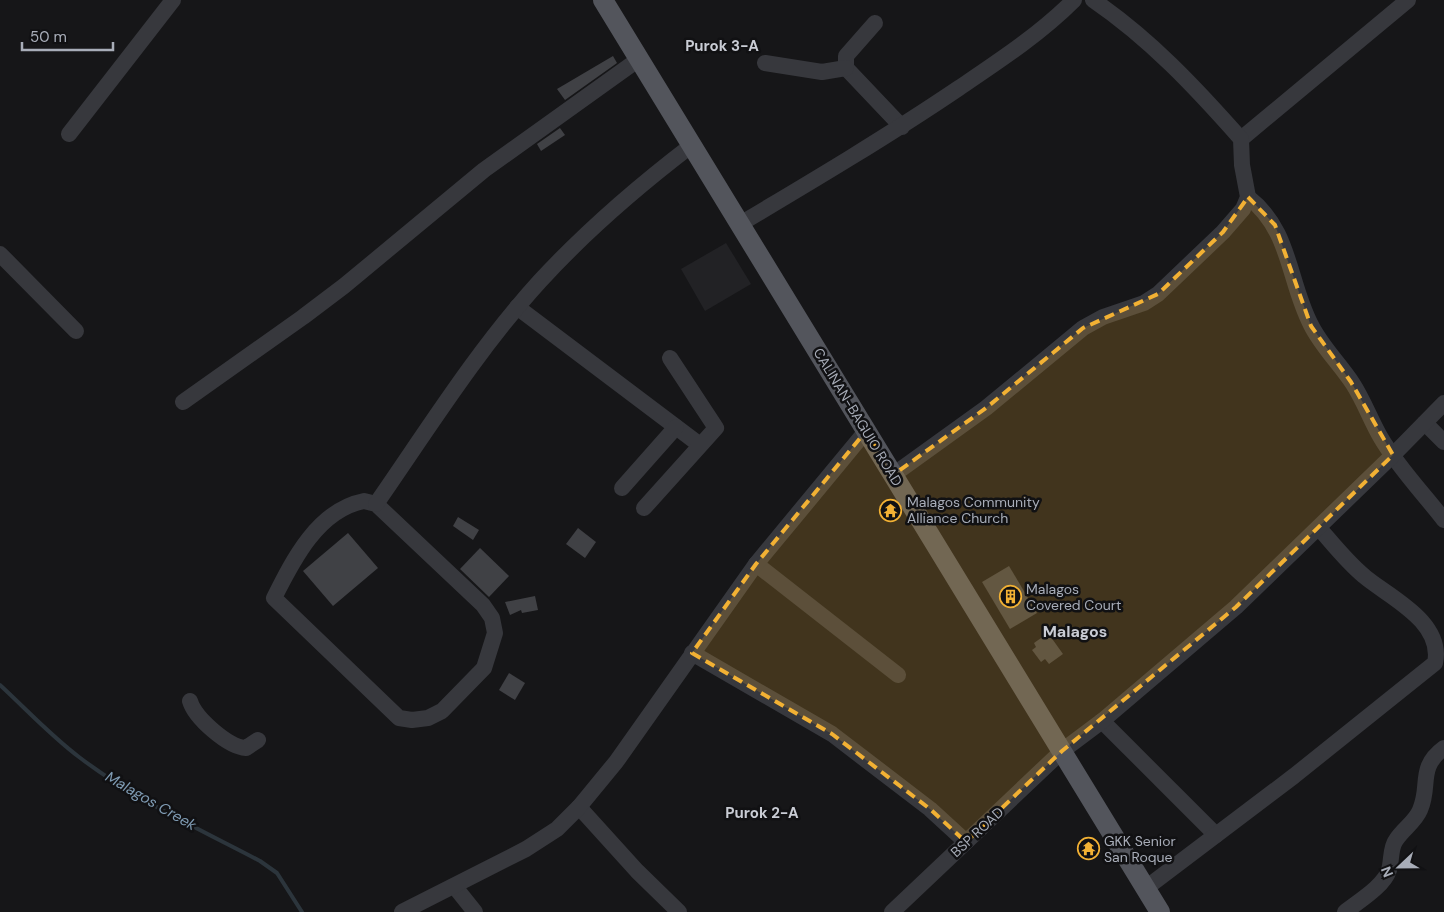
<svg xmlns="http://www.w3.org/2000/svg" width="1444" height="912" font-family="'DM Sans',sans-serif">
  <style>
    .built { fill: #222225 }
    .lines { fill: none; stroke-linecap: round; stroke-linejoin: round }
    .stream { stroke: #2c353c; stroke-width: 4 }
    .building { fill: #404145 }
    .minor { stroke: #37383d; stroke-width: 16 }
    .major { stroke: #53555c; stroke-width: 20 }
    .marked { fill: #f2b134; fill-opacity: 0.2; stroke: #f2b134; stroke-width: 4; stroke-dasharray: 10 6; stroke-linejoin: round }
    .labels { text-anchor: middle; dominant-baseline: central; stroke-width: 5; stroke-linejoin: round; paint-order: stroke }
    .street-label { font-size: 14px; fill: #a8adb8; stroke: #111113 }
    .poi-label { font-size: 14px; fill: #a8adb8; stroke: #111113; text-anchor: start }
    .neighbourhood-label { font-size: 15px; font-weight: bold; fill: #c9ccd4; stroke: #111113 }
    .water-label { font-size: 15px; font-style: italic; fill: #7f9bb3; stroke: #111113 }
    .quarter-label { font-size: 16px; font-weight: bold; fill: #c9ccd4; stroke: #111113 }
  </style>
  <rect width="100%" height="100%" fill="#161618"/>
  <path class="built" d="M726,243L751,284L705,311L681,269Z"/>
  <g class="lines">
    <path class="stream" d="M0,685C26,709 51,736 79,757C134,799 199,829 260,861L277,873L302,912"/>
  </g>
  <g class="building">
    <path d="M613,56L617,63L565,100L557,89Z"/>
    <path d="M560,128L565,135L541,151L537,144Z"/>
    <path d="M458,517L479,530L473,540L453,526Z"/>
    <path d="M578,528L596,542L585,558L566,544Z"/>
    <path d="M348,533L378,568L333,606L303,571Z"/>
    <path d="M480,548L509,576L489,597L460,569Z"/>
    <path d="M1009,566L1037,613L1010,629L982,582Z"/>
    <path d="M535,596L538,610L522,613L521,610L510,615L505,602Z"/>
    <path d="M1048,633L1063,654L1049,664L1045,659L1041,662L1032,650L1036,647L1034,643Z"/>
    <path d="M509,673L525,683L515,700L499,690Z"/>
  </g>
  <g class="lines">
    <g class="minor">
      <path d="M875,23L846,56V68L902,127"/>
      <path d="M765,63L822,72L846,68"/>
      <path d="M69,134L173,0"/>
      <path d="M1241,139L1408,0"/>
      <path d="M1248,197C1291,230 1288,281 1311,325C1322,347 1340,364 1353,384C1364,401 1371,421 1381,438C1398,467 1423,493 1444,520"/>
      <path d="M740,224C814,180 888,136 959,88C999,61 1040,34 1074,0"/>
      <path d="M0,254L76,331"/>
      <path d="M517,307L700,445"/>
      <path d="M183,402L303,317L344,286L484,170L639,59"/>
      <path d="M1425,423L1444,442"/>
      <path d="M893,475L986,408L1083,328L1103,317L1144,303L1158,294L1223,232L1243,209L1248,197L1242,165L1241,139C1195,87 1150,39 1093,0"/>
      <path d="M622,488L676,427"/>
      <path d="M364,501L376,504L483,605L492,618L495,633L484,668L442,711L428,718L412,720L399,718L274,598C293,560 318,510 364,501Z"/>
      <path d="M376,504C428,429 478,349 540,281C586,231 637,187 692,145"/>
      <path d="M644,508L716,428L670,358"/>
      <path d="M756,564L898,675"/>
      <path d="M692,653L832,734L930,809L966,842"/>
      <path d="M190,701C195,718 228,747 246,748L258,740"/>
      <path d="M1102,721L1216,835"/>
      <path d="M579,807L637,871L679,912"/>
      <path d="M455,887L475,912"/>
      <path d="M1146,888L1294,776L1435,663C1444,621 1387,596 1364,576C1347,562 1333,544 1319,528"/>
      <path d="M402,912L526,849L557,829L579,807L616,762L756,564L866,431"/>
      <path d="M892,912L1062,751L1102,721L1236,607L1393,455L1444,403"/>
      <path d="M1345,912C1359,901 1384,886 1389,870C1392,860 1390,848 1396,840C1403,829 1415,822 1420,810C1431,785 1417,768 1444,748"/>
    </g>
    <path class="major" d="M603,0L1160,912"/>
  </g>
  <path class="marked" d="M1248,197L1275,225L1311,326L1351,382L1393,455L1236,607L1062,751L966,842L930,809L832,734L692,653L756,564L866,431L893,475L986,408L1083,328L1158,294L1223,232Z"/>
  <defs>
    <symbol id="temple-ring" viewBox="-11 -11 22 22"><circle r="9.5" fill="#111113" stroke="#f2b134" stroke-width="1.5"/><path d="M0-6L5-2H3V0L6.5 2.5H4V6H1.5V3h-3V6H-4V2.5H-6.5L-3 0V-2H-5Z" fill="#f2b134"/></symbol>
    <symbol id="building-ring" viewBox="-11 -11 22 22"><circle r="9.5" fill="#111113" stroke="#f2b134" stroke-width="1.5"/><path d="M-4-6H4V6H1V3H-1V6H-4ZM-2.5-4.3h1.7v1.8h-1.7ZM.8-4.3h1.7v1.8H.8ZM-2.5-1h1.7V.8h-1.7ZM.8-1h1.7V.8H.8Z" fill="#f2b134"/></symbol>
  </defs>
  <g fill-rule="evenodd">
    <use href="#temple-ring" x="878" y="498" width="25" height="25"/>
    <use href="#building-ring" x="998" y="584" width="25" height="25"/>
    <use href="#temple-ring" x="1076" y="836" width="25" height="25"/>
  </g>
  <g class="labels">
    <g class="street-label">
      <text transform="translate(858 417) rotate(59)">CALINAN-BAGUIO ROAD</text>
      <text transform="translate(977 832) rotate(-43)">BSP ROAD</text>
    </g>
    <g class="poi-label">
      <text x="907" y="502">Malagos Community<tspan x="907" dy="16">Alliance Church</tspan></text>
      <text x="1026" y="589">Malagos<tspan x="1026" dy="16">Covered Court</tspan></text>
      <text x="1104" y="841">GKK Senior<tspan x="1104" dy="16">San Roque</tspan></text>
    </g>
    <g class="neighbourhood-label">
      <text x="722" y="46">Purok 3-A</text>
      <text x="762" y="813">Purok 2-A</text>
    </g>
    <g class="water-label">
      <text transform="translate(151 801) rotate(30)">Malagos Creek</text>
    </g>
    <g class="quarter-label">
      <text x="1075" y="631">Malagos</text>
    </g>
  </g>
  <g transform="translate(1399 867) rotate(248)" stroke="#111113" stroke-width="4" paint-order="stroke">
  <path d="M0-4L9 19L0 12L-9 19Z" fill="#a8adb8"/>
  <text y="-8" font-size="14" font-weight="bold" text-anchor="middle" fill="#a8adb8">N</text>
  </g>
  <path d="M22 42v8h91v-8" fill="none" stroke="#a8adb8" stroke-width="2.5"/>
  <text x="30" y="42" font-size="15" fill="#a8adb8" stroke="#111113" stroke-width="4" paint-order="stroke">50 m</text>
</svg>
